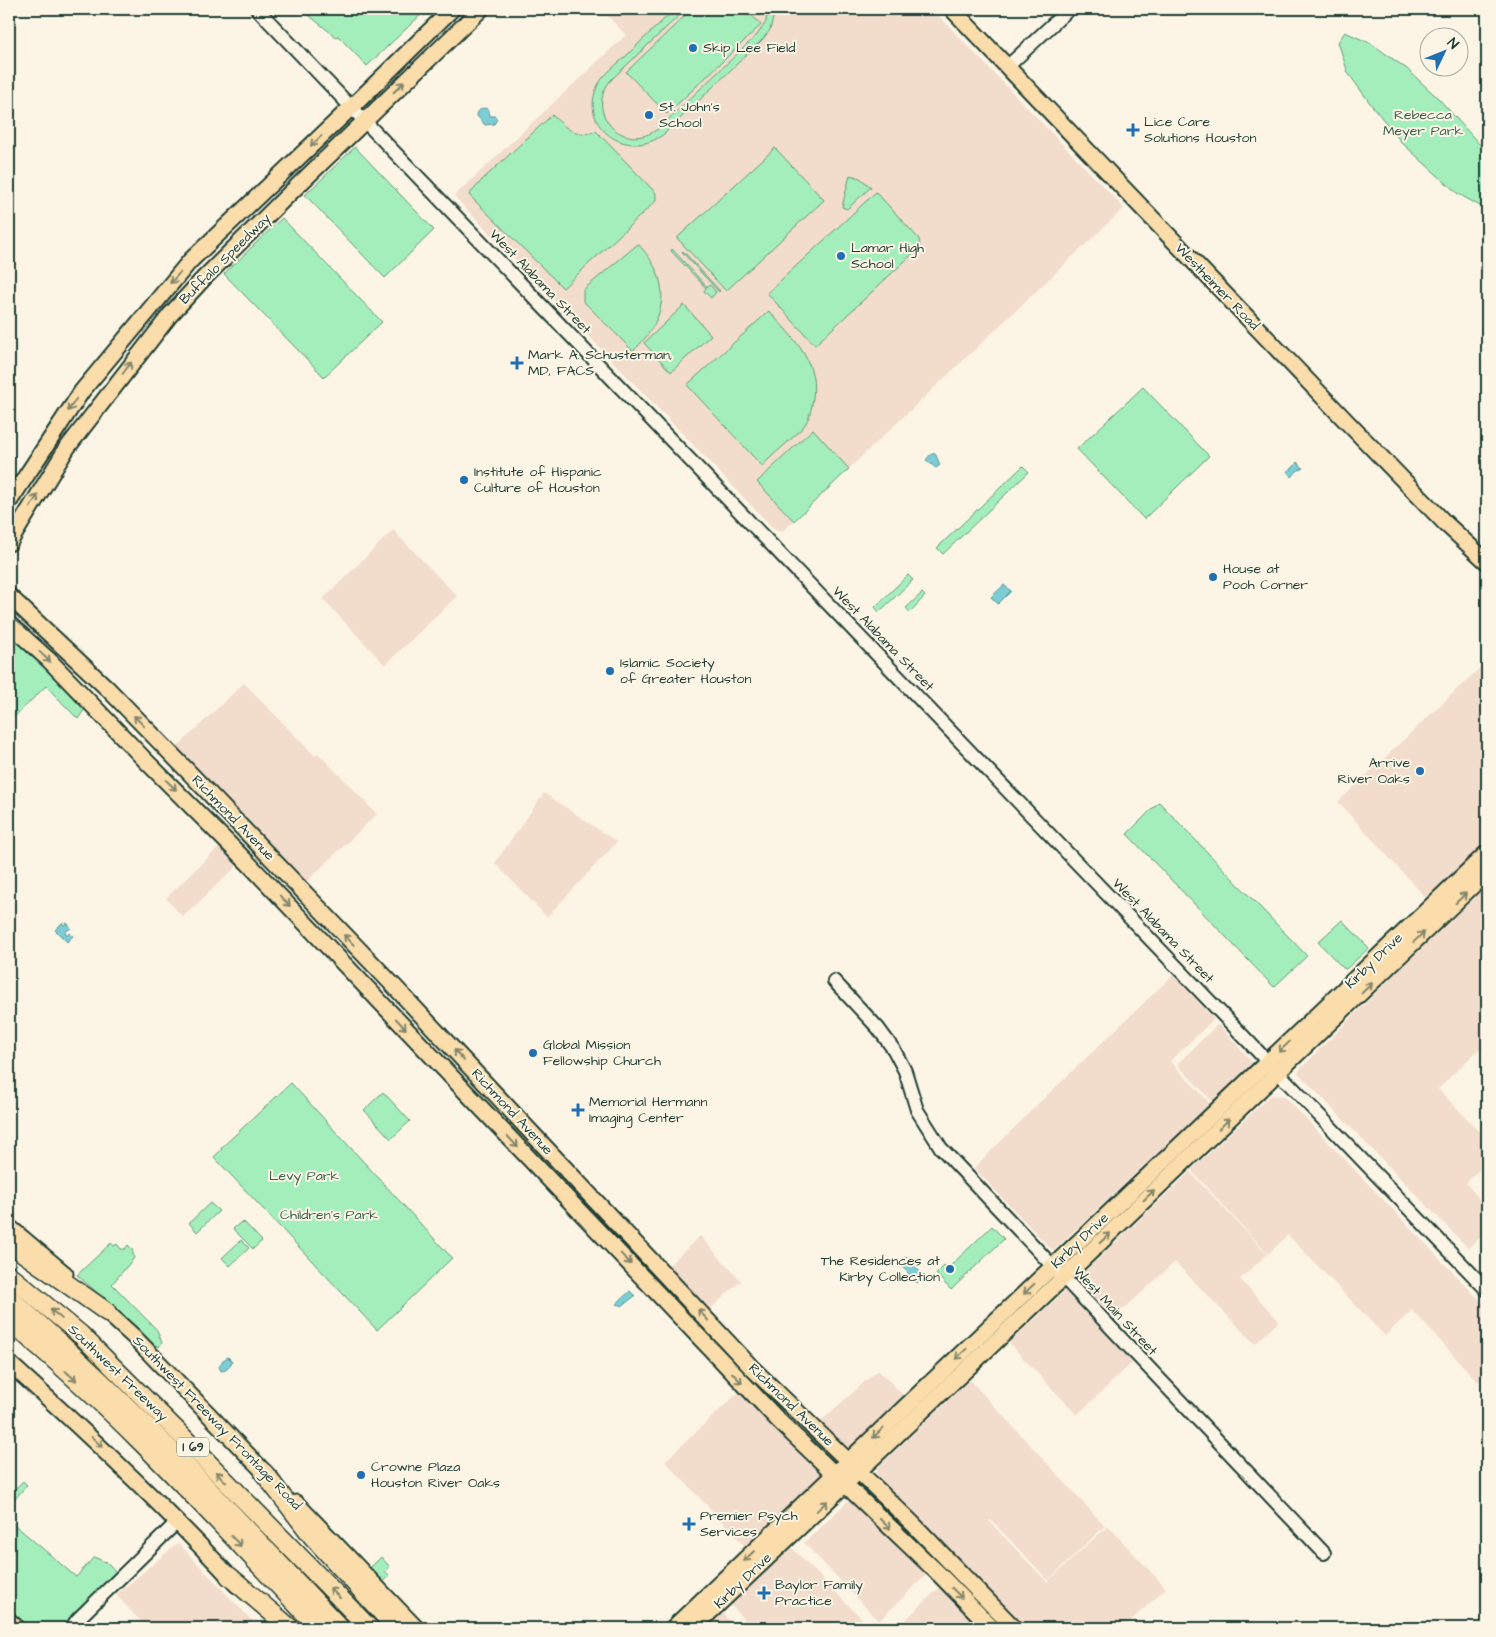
<svg xmlns="http://www.w3.org/2000/svg" width="1496" height="1637" font-family="'Architects Daughter',sans-serif">
  <style>
    .built { fill: #f2dccc }
    .green { fill: #a4eebc; stroke: #629678 }
    .water { fill: #7ccdd5; stroke: #579395 }
    .lines { fill: none; stroke-linecap: round; stroke-linejoin: round }
    .minor-casing { stroke: #1f3d34; stroke-width: 16 }
    .major-casing { stroke: #1f3d34; stroke-width: 19 }
    .highway-casing { stroke: #1f3d34; stroke-width: 21 }
    .minor { stroke: #fcf5e5; stroke-width: 12 }
    .major { stroke: #faddab; stroke-width: 15 }
    .highway { stroke: #faddab; stroke-width: 18 }
    .oneway { stroke: #82856a }
    .poi-dot { fill: #1f6fb2; stroke: #fcf5e5; stroke-width: 2 }
    .labels { text-anchor: middle; dominant-baseline: central; stroke-width: 4; stroke-linejoin: round; paint-order: stroke }
    .shield { fill: #fcf5e5; stroke: #617469; stroke-width: 1 }
    .shield-label { font-size: 12px; font-weight: bold; fill: #1f3d34 }
    .poi-label { font-size: 14px; fill: #1f3d34; stroke: #fcf5e5; text-anchor: start }
    .park-label { font-size: 14px; fill: #3a604f; stroke: #fcf5e5 }
    .street-label { font-size: 14px; fill: #1f3d34; stroke: #fcf5e5 }
  </style>
  <rect width="100%" height="100%" fill="#fcf5e5"/>
  <filter id="ink" filterUnits="userSpaceOnUse"><feTurbulence type="fractalNoise" baseFrequency=".02" numOctaves="2"/><feDisplacementMap in="SourceGraphic" scale="10" xChannelSelector="R" yChannelSelector="G"/><feConvolveMatrix kernelMatrix="1 2 1 2 8 2 1 2 1" color-interpolation-filters="sRGB"/></filter>
  <g filter="url(#ink)">
    <g class="built">
      <path d="M601,9H932L1124,208L782,532L775,530L454,196L626,35Z"/>
      <path d="M393,530L457,596L385,665L323,599Z"/>
      <path d="M1487,661V841L1426,898L1338,802Z"/>
      <path d="M244,683L315,756L318,753L377,814L304,884L175,749Z"/>
      <path d="M544,793L617,842L547,917L495,863Z"/>
      <path d="M222,844L240,863L183,917L166,898Z"/>
      <path d="M1487,885V1049L1483,1053L1479,1049L1438,1089L1487,1139V1162L1466,1183L1487,1208V1231L1468,1248L1298,1073L1301,1068L1401,968Z"/>
      <path d="M1173,975L1214,1019L1170,1061L1210,1103L1053,1251L974,1168L1037,1105Z"/>
      <path d="M1218,1024L1252,1062L1213,1102L1177,1064Z"/>
      <path d="M1271,1095L1284,1096L1487,1308V1373L1478,1382L1412,1310L1385,1336L1288,1235L1268,1254L1191,1170Z"/>
      <path d="M1190,1172L1267,1254L1240,1279L1279,1321L1255,1344L1175,1262L1114,1318L1077,1279Z"/>
      <path d="M700,1236L741,1281L708,1311L667,1267Z"/>
      <path d="M1065,1291L1133,1362L1077,1415L1009,1343Z"/>
      <path d="M878,1370L905,1397L745,1546L665,1461L739,1392L793,1446Z"/>
      <path d="M970,1380L1105,1526L1048,1580L991,1520L989,1521L1047,1582L1108,1526L1166,1588L1123,1628H1021L878,1478L877,1473V1468Z"/>
      <path d="M849,1500L927,1574L879,1621L804,1543Z"/>
      <path d="M178,1543L259,1628H147L116,1595Z"/>
      <path d="M789,1545L871,1628H753L728,1602Z"/>
      <path d="M940,1587L950,1591L986,1628H897Z"/>
      <path d="M721,1612L737,1628H705Z"/>
    </g>
    <g class="green">
      <path d="M301,9H427L367,66L338,36L336,37Z"/>
      <path d="M675,9H686L612,79C582,111 623,156 659,128L757,35L766,22L767,9H775V11L770,30L762,40L664,134C628,162 577,127 598,85C604,74 616,65 625,57C641,41 658,25 675,9Z"/>
      <path d="M692,9H746L761,25L667,114L626,72Z"/>
      <path d="M1345,32L1372,44L1407,69L1439,99L1481,146L1487,156V210L1457,193L1402,143L1373,107L1348,73L1338,42Z"/>
      <path d="M552,115C566,128 576,139 596,131L656,193V201L563,288L469,195L482,180Z"/>
      <path d="M355,147L434,230L385,278L305,195Z"/>
      <path d="M775,148L824,200L726,291L677,238Z"/>
      <path d="M850,175L860,178L871,187L847,209L842,207Z"/>
      <path d="M876,192L919,239L920,247L815,345L767,293Z"/>
      <path d="M282,218L382,322L324,377L224,274Z"/>
      <path d="M638,244C672,280 669,317 633,351L583,301V290Z"/>
      <path d="M672,249L707,287L710,285L716,292L711,298L704,291L706,288L671,251Z"/>
      <path d="M683,251L720,291L719,292L682,252Z"/>
      <path d="M684,305L711,335L671,372L644,343Z"/>
      <path d="M769,311C794,339 821,363 812,404C811,411 809,419 804,426C793,439 774,453 762,466L687,385Z"/>
      <path d="M1143,387L1209,456L1144,519L1077,449Z"/>
      <path d="M813,429L849,469L794,521L757,482Z"/>
      <path d="M1023,466L1029,472L943,554L937,548Z"/>
      <path d="M908,575L913,580L879,612L875,607Z"/>
      <path d="M922,593L925,596L910,612L906,608Z"/>
      <path d="M9,633L41,662L86,707L78,719L46,686L9,722Z"/>
      <path d="M1159,802L1307,956L1274,987L1127,834Z"/>
      <path d="M1342,920L1369,948L1346,969L1343,968L1318,942Z"/>
      <path d="M291,1083L452,1258L377,1330L214,1157L222,1149L221,1148Z"/>
      <path d="M383,1092L410,1121L391,1139L364,1110Z"/>
      <path d="M210,1203L219,1211L197,1232L189,1223Z"/>
      <path d="M241,1222L242,1224L244,1222L262,1241L253,1249L233,1229Z"/>
      <path d="M992,1226L1004,1239L951,1290L936,1274L945,1265L948,1268Z"/>
      <path d="M241,1240L249,1248L230,1266L222,1258Z"/>
      <path d="M111,1243L114,1246L117,1244L121,1249H125L128,1245L132,1249L134,1258L112,1284L157,1330L162,1343L159,1347L155,1345L119,1311L77,1275Z"/>
      <path d="M23,1481L27,1485L9,1506V1495Z"/>
      <path d="M9,1520L76,1577L94,1557L105,1562L106,1561L117,1573L88,1600L62,1628H30L9,1609Z"/>
      <path d="M381,1557L390,1567L385,1571L390,1576L383,1582L370,1568Z"/>
    </g>
    <g class="water">
      <path d="M485,108L489,110L490,116H495L497,119L494,124L485,125L477,116C477,111 480,109 485,108Z"/>
      <path d="M935,453L940,465L936,468L926,460L930,455Z"/>
      <path d="M1297,462L1303,468L1297,471L1292,477L1287,471L1293,468Z"/>
      <path d="M1004,585L1011,591L998,604L991,597Z"/>
      <path d="M62,923L64,925L67,923L71,928L65,932L67,935L70,933L73,936L67,942L55,930Z"/>
      <path d="M906,1257L924,1276L917,1283L899,1263Z"/>
      <path d="M630,1291L635,1296L622,1306L616,1304Z"/>
      <path d="M228,1357L232,1361C230,1367 227,1371 221,1371L219,1367L223,1360Z"/>
    </g>
    <g class="lines">
      <defs>
        <g id="minor">
          <path d="M257,9L1487,1290"/>
          <path d="M1007,67L1069,9"/>
          <path d="M834,981L878,1028L894,1050L905,1071L917,1110L941,1148L1324,1553"/>
          <path d="M71,1628L78,1619L178,1521"/>
        </g>
        <g id="major">
          <path d="M952,9L1348,423L1444,522L1487,562"/>
          <path d="M9,502L82,391L190,261L360,99L452,9"/>
          <path d="M9,543L67,448L170,315L204,278L286,197L481,9"/>
          <path d="M9,596L108,689L180,763L394,986L752,1368L913,1524L1014,1628"/>
          <path d="M9,624L49,660L147,762L248,863L780,1422L939,1574L992,1628"/>
          <path d="M9,1227L65,1274"/>
          <path d="M99,1305L133,1336L272,1480"/>
          <path d="M9,1363C88,1434 165,1506 237,1585"/>
          <path d="M296,1503L416,1628"/>
          <path d="M9,1621L17,1628"/>
          <path d="M673,1628L1487,853"/>
          <path d="M693,1628L1084,1258L1487,872"/>
        </g>
        <g id="highway">
          <path d="M9,1243L107,1312"/>
          <path d="M9,1275L81,1335L176,1430L369,1628"/>
          <path d="M9,1298C128,1400 233,1515 340,1628"/>
          <path d="M9,1321C121,1413 219,1523 319,1628"/>
          <path d="M264,1473L313,1537L396,1628"/>
          <path d="M229,1576L290,1628"/>
        </g>
      </defs>
      <use href="#minor" class="minor-casing"/>
      <use href="#major" class="major-casing"/>
      <use href="#highway" class="highway-casing"/>
      <use href="#minor" class="minor"/>
      <use href="#major" class="major"/>
      <use href="#highway" class="highway"/>
    </g>
    <defs><path id="oneway-shaft" d="M-6 0H5M1.5-3L5.5 0L1.5 3" fill="none" stroke-width="1.6" stroke-linecap="round" stroke-linejoin="round" transform="scale(1.25)"/></defs>
    <g class="oneway">
      <use href="#oneway-shaft" transform="translate(399 87) rotate(-44)"/>
      <use href="#oneway-shaft" transform="translate(316 141) rotate(137)"/>
      <use href="#oneway-shaft" transform="translate(175 278) rotate(132)"/>
      <use href="#oneway-shaft" transform="translate(127 368) rotate(-53)"/>
      <use href="#oneway-shaft" transform="translate(72 405) rotate(124)"/>
      <use href="#oneway-shaft" transform="translate(34 501) rotate(-59)"/>
      <use href="#oneway-shaft" transform="translate(45 657) rotate(43)"/>
      <use href="#oneway-shaft" transform="translate(139 721) rotate(-134)"/>
      <use href="#oneway-shaft" transform="translate(171 785) rotate(44)"/>
      <use href="#oneway-shaft" transform="translate(1461 898) rotate(-44)"/>
      <use href="#oneway-shaft" transform="translate(285 901) rotate(46)"/>
      <use href="#oneway-shaft" transform="translate(1419 937) rotate(-43)"/>
      <use href="#oneway-shaft" transform="translate(349 940) rotate(-134)"/>
      <use href="#oneway-shaft" transform="translate(1367 988) rotate(-44)"/>
      <use href="#oneway-shaft" transform="translate(401 1024) rotate(47)"/>
      <use href="#oneway-shaft" transform="translate(1284 1047) rotate(137)"/>
      <use href="#oneway-shaft" transform="translate(459 1055) rotate(-133)"/>
      <use href="#oneway-shaft" transform="translate(1224 1124) rotate(-44)"/>
      <use href="#oneway-shaft" transform="translate(513 1142) rotate(47)"/>
      <use href="#oneway-shaft" transform="translate(1149 1195) rotate(-44)"/>
      <use href="#oneway-shaft" transform="translate(1105 1238) rotate(-44)"/>
      <use href="#oneway-shaft" transform="translate(626 1259) rotate(46)"/>
      <use href="#oneway-shaft" transform="translate(1029 1289) rotate(136)"/>
      <use href="#oneway-shaft" transform="translate(56 1314) rotate(-140)"/>
      <use href="#oneway-shaft" transform="translate(703 1315) rotate(-133)"/>
      <use href="#oneway-shaft" transform="translate(961 1354) rotate(137)"/>
      <use href="#oneway-shaft" transform="translate(71 1376) rotate(42)"/>
      <use href="#oneway-shaft" transform="translate(737 1378) rotate(47)"/>
      <use href="#oneway-shaft" transform="translate(878 1433) rotate(136)"/>
      <use href="#oneway-shaft" transform="translate(97 1442) rotate(43)"/>
      <use href="#oneway-shaft" transform="translate(221 1477) rotate(-134)"/>
      <use href="#oneway-shaft" transform="translate(822 1506) rotate(-43)"/>
      <use href="#oneway-shaft" transform="translate(885 1524) rotate(44)"/>
      <use href="#oneway-shaft" transform="translate(236 1541) rotate(46)"/>
      <use href="#oneway-shaft" transform="translate(749 1556) rotate(136)"/>
      <use href="#oneway-shaft" transform="translate(335 1593) rotate(-134)"/>
      <use href="#oneway-shaft" transform="translate(957 1593) rotate(45)"/>
    </g>
  </g>
  <g class="poi-dot">
    <circle cx="693" cy="48" r="5"/>
    <circle cx="649" cy="115" r="5"/>
    <path d="M1130.5 122.5h5v5h5v5h-5v5h-5v-5h-5v-5h5z"/>
    <circle cx="841" cy="256" r="5"/>
    <path d="M514.5 355.5h5v5h5v5h-5v5h-5v-5h-5v-5h5z"/>
    <circle cx="464" cy="480" r="5"/>
    <circle cx="1213" cy="577" r="5"/>
    <circle cx="610" cy="671" r="5"/>
    <circle cx="1420" cy="771" r="5"/>
    <circle cx="533" cy="1053" r="5"/>
    <path d="M575.5 1102.5h5v5h5v5h-5v5h-5v-5h-5v-5h5z"/>
    <circle cx="950" cy="1269" r="5"/>
    <circle cx="361" cy="1475" r="5"/>
    <path d="M686.5 1516.5h5v5h5v5h-5v5h-5v-5h-5v-5h5z"/>
    <path d="M761.5 1585.5h5v5h5v5h-5v5h-5v-5h-5v-5h5z"/>
  </g>
  <g class="labels">
    <rect class="shield" x="177" y="1437.5" width="32" height="19" rx="4"/>
    <g class="shield-label">
      <text x="193" y="1447">I 69</text>
    </g>
    <g class="poi-label">
      <text x="703" y="48">Skip Lee Field</text>
      <text x="659" y="107">St. John's<tspan x="659" dy="16">School</tspan></text>
      <text x="1144" y="122">Lice Care<tspan x="1144" dy="16">Solutions Houston</tspan></text>
      <text x="851" y="248">Lamar High<tspan x="851" dy="16">School</tspan></text>
      <text x="528" y="355">Mark A. Schusterman,<tspan x="528" dy="16">MD, FACS</tspan></text>
      <text x="474" y="472">Institute of Hispanic<tspan x="474" dy="16">Culture of Houston</tspan></text>
      <text x="1223" y="569">House at<tspan x="1223" dy="16">Pooh Corner</tspan></text>
      <text x="620" y="663">Islamic Society<tspan x="620" dy="16">of Greater Houston</tspan></text>
      <text x="1410" y="763" text-anchor="end">Arrive<tspan x="1410" dy="16">River Oaks</tspan></text>
      <text x="543" y="1045">Global Mission<tspan x="543" dy="16">Fellowship Church</tspan></text>
      <text x="589" y="1102">Memorial Hermann<tspan x="589" dy="16">Imaging Center</tspan></text>
      <text x="940" y="1261" text-anchor="end">The Residences at<tspan x="940" dy="16">Kirby Collection</tspan></text>
      <text x="371" y="1467">Crowne Plaza<tspan x="371" dy="16">Houston River Oaks</tspan></text>
      <text x="700" y="1516">Premier Psych<tspan x="700" dy="16">Services</tspan></text>
      <text x="775" y="1585">Baylor Family<tspan x="775" dy="16">Practice</tspan></text>
    </g>
    <g class="park-label">
      <text x="1423" y="115">Rebecca<tspan x="1423" dy="16">Meyer Park</tspan></text>
      <text x="304" y="1176">Levy Park</text>
      <text x="329" y="1215">Children's Park</text>
    </g>
    <g class="street-label">
      <text transform="translate(225 259) rotate(-45)">Buffalo Speedway</text>
      <text transform="translate(540 282) rotate(46)">West Alabama Street</text>
      <text transform="translate(1217 287) rotate(46)">Westheimer Road</text>
      <text transform="translate(883 639) rotate(46)">West Alabama Street</text>
      <text transform="translate(233 818) rotate(46)">Richmond Avenue</text>
      <text transform="translate(1163 931) rotate(46)">West Alabama Street</text>
      <text transform="translate(1374 961) rotate(-44)">Kirby Drive</text>
      <text transform="translate(512 1112) rotate(47)">Richmond Avenue</text>
      <text transform="translate(1080 1241) rotate(-44)">Kirby Drive</text>
      <text transform="translate(1115 1311) rotate(47)">West Main Street</text>
      <text transform="translate(118 1373) rotate(44)">Southwest Freeway</text>
      <text transform="translate(791 1405) rotate(44)">Richmond Avenue</text>
      <text transform="translate(217 1423) rotate(46)">Southwest Freeway Frontage Road</text>
      <text transform="translate(743 1581) rotate(-44)">Kirby Drive</text>
    </g>
  </g>
  <rect width="1496" height="1637" fill="none" stroke="#fcf5e5" stroke-width="30"/>
  <rect x="15" y="15" width="1466" height="1607" fill="none" stroke="#1f3d34" stroke-width="2" filter="url(#ink)"/>
  <g transform="translate(1444 52) rotate(47)"><circle r="24" fill="#fcf5e5" stroke="#a4ab9e"/>
  <path d="M0-4L9 19L0 12L-9 19Z" fill="#1f6fb2"/>
  <text y="-8" font-size="14" font-weight="bold" text-anchor="middle" fill="#1f3d34">N</text>
  </g>
</svg>
